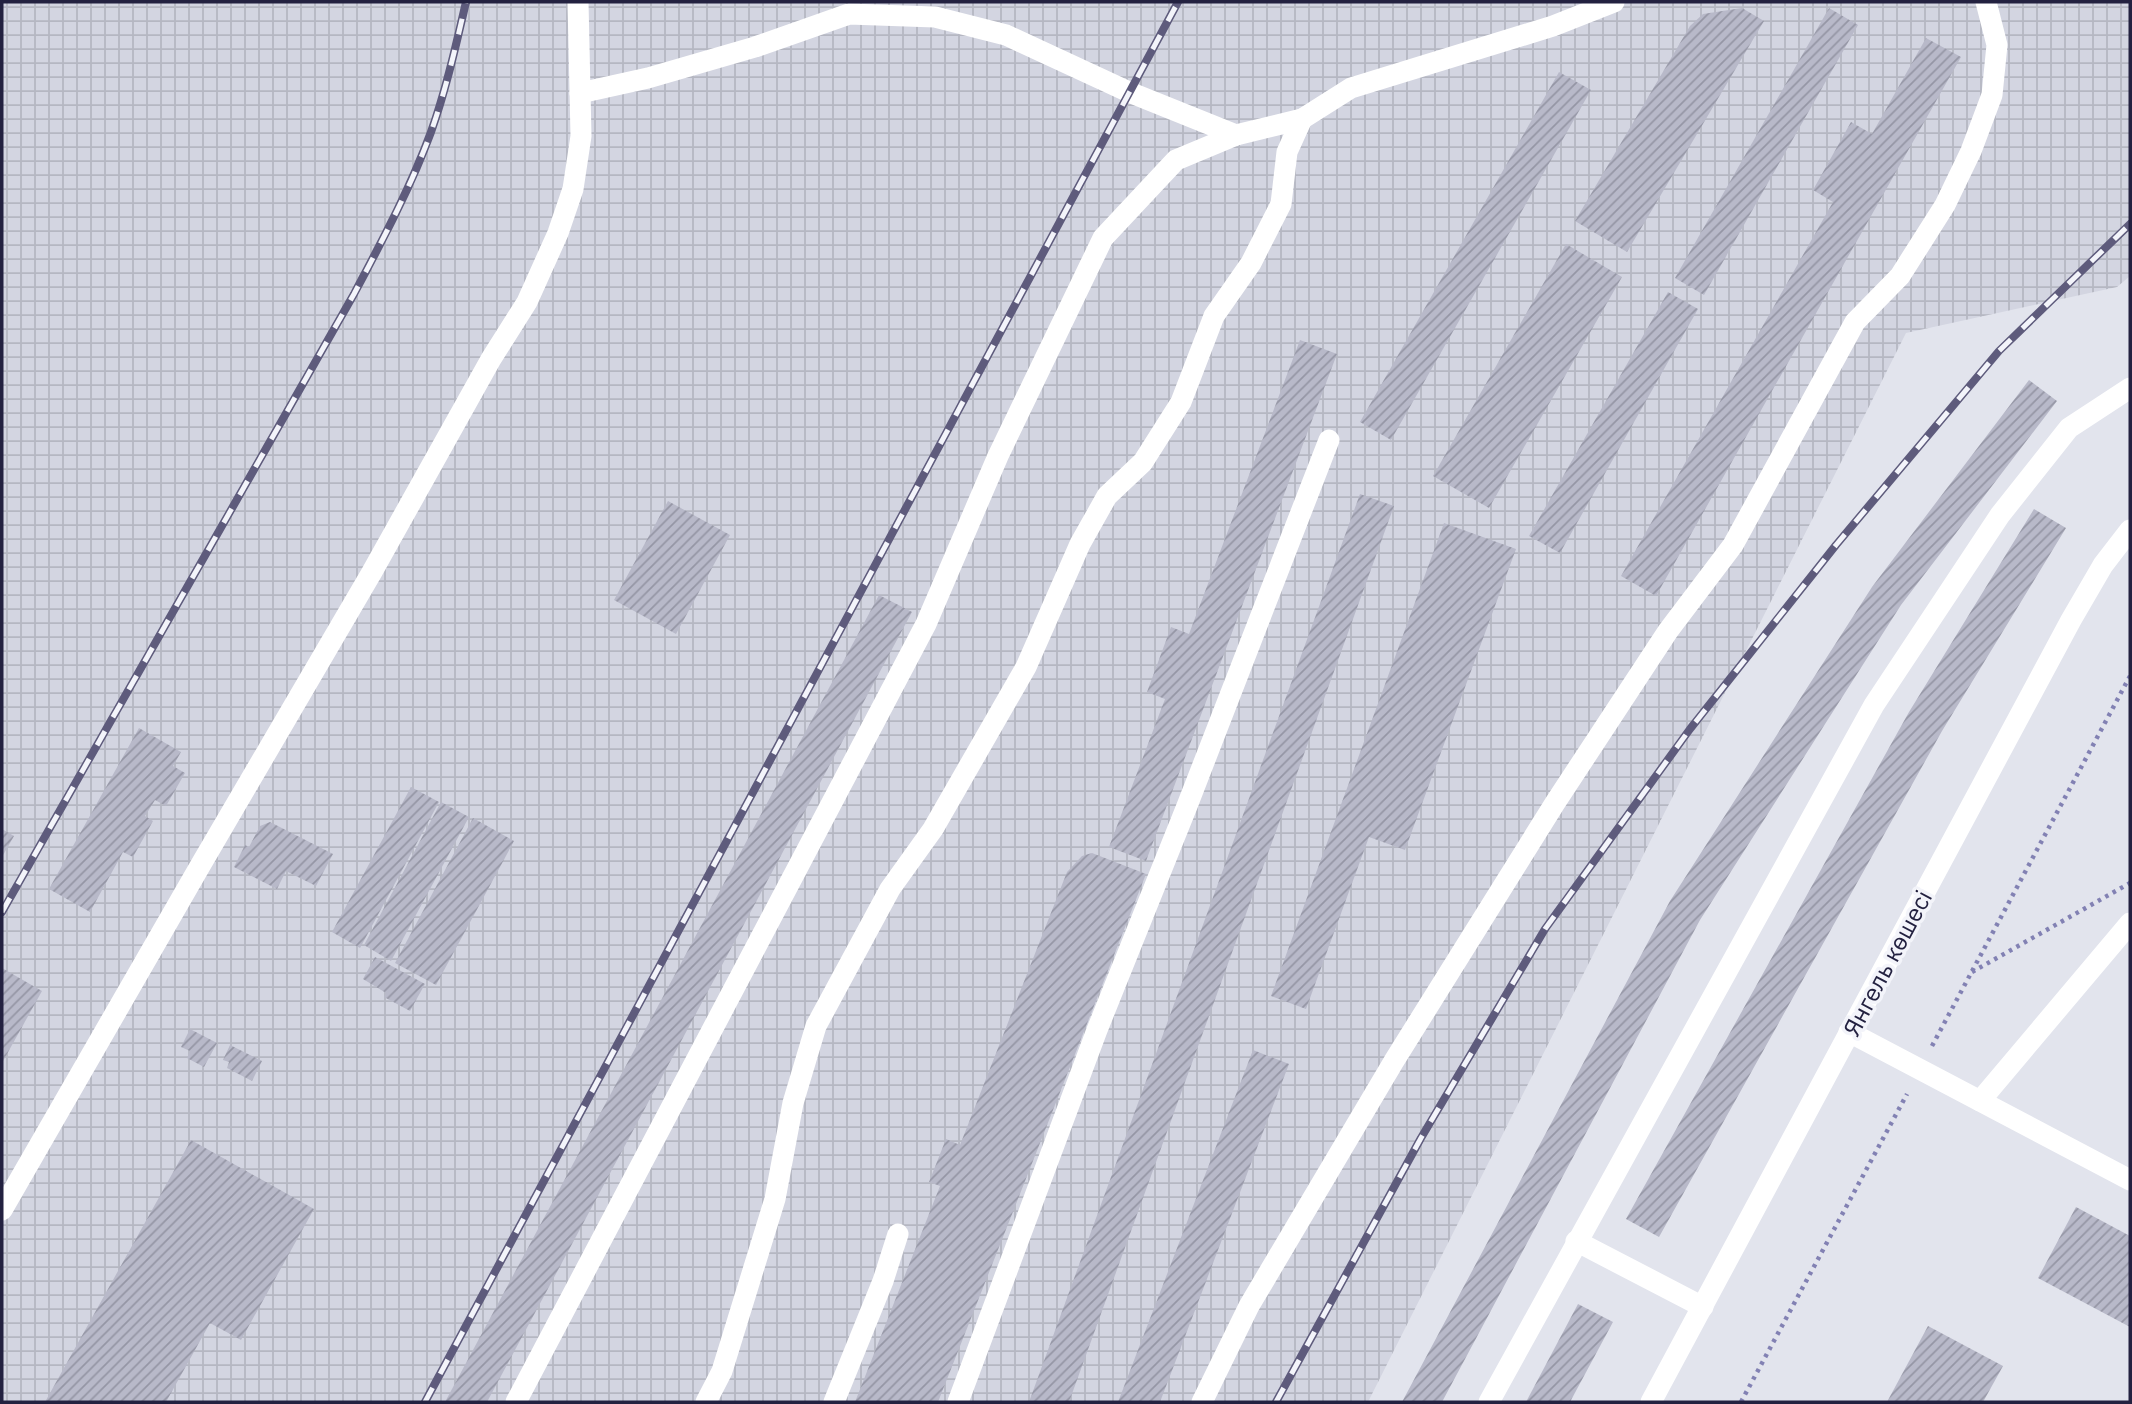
<svg xmlns="http://www.w3.org/2000/svg" width="2132" height="1404" font-family="'IBM Plex Sans',sans-serif">
  <style>
    .industrial { fill: url(#industrial-grid) }
    .building { fill: url(#building-hatch) }
    .lines { fill: none; stroke-linecap: round; stroke-linejoin: round }
    .path { stroke: #8281b3; stroke-width: 4.5; stroke-dasharray: 3.5 5; stroke-linecap: butt }
    .minor { stroke: #fff; stroke-width: 21 }
    .rail-casing { stroke: #5e5b7c; stroke-width: 8 }
    .rail { stroke: #f3f4fa; stroke-width: 5; stroke-dasharray: 16; stroke-linecap: butt }
    .labels { text-anchor: middle; dominant-baseline: central; stroke-width: 7; stroke-linejoin: round; paint-order: stroke }
    .street-label { font-size: 24px; fill: #232140; stroke: #f3f4fa }
  </style>
  <defs>
    <pattern id="industrial-grid" width="8" height="8" patternUnits="userSpaceOnUse" patternTransform="scale(1.75)"><rect width="8" height="8" fill="#d3d5e1"/><path d="M0 4h8M4 0v8" fill="none" stroke="#b5b7c2"/></pattern>
    <pattern id="building-hatch" width="6" height="6" patternUnits="userSpaceOnUse" patternTransform="scale(1.75)"><rect width="6" height="6" fill="#b8b9c9"/><path d="M-1 1l2-2M0 6l6-6M5 7l2-2" fill="none" stroke="#9596a5"/></pattern>
  </defs>
  <rect width="100%" height="100%" fill="#e2e4ed"/>
  <path class="industrial" d="M2,2H2130V276L2117,287L1906,333L1368,1402H2Z"/>
  <g class="building">
    <path d="M1742,8L1764,21L1627,252L1575,221L1690,26L1703,14Z"/>
    <path d="M1829,8L1858,25L1704,295L1675,278Z"/>
    <path d="M1926,38L1961,57L1656,596L1621,576L1833,202L1813,190L1851,122L1872,134Z"/>
    <path d="M1559,72L1591,90L1391,440L1360,422Z"/>
    <path d="M1566,244L1622,277L1489,508L1433,476Z"/>
    <path d="M1668,292L1698,309L1560,553L1529,536Z"/>
    <path d="M1300,340L1337,354L1146,861L1109,847L1165,699L1147,692L1171,627L1189,634Z"/>
    <path d="M2029,380L2057,401L1901,605L1700,920L1442,1402H1402L1670,901L1872,587Z"/>
    <path d="M1360,494L1394,506L1069,1402H1029Z"/>
    <path d="M668,501L730,535L676,634L614,600Z"/>
    <path d="M2034,509L2066,528L1942,731L1659,1237L1626,1219L1909,712Z"/>
    <path d="M1444,523L1516,549L1405,850L1369,837L1306,1009L1271,996Z"/>
    <path d="M879,595L912,612L487,1402H445Z"/>
    <path d="M139,728L181,752L173,766L185,773L166,806L155,800L145,816L153,821L133,857L123,852L90,912L49,889Z"/>
    <path d="M411,787L439,802L360,948L332,932Z"/>
    <path d="M441,802L469,817L391,961L364,945Z"/>
    <path d="M473,818L514,841L436,985L395,963Z"/>
    <path d="M270,822L333,854L316,886L286,871L277,889L234,867L245,845L249,847L260,826Z"/>
    <path d="M2,829L14,836L2,857Z"/>
    <path d="M1092,853L1146,874L938,1402H855L940,1186L929,1182L946,1139L960,1145L1067,872L1082,856Z"/>
    <path d="M375,957L425,984L410,1011L384,997L386,993L363,979Z"/>
    <path d="M2,968L42,991L2,1063Z"/>
    <path d="M190,1029L217,1043L204,1067L187,1058L190,1051L181,1047Z"/>
    <path d="M230,1045L262,1061L252,1081L227,1068L229,1062L223,1060Z"/>
    <path d="M1253,1050L1289,1064L1160,1402H1118Z"/>
    <path d="M191,1140L314,1209L241,1340L210,1323L166,1402H45Z"/>
    <path d="M2076,1207L2130,1236V1327L2038,1278Z"/>
    <path d="M1578,1304L1613,1322L1570,1402H1526Z"/>
    <path d="M1928,1326L2003,1366L1983,1402H1887Z"/>
  </g>
  <g class="lines">
    <g class="path">
      <path d="M1972,972L2130,883"/>
      <path d="M1932,1046L2130,676"/>
      <path d="M1741,1402L1907,1094"/>
    </g>
    <g class="minor">
      <path d="M580,93L648,78L755,47L849,14L935,17L1006,35L1129,92L1236,135"/>
      <path d="M1849,1032L2130,1180"/>
      <path d="M1980,1101L2130,923"/>
      <path d="M2,1210L200,866L372,572L491,359L527,302L558,233L573,189L581,136L578,2"/>
      <path d="M1576,1241L1703,1307"/>
      <path d="M516,1402L926,624L998,456L1103,238L1176,160L1236,135L1302,119"/>
      <path d="M706,1402L722,1371L775,1199L793,1103L816,1026L890,889L933,829L1026,667L1080,544L1107,496L1143,462L1181,402L1214,316L1251,263L1281,204L1287,152L1302,119L1351,88L1553,26L1614,2"/>
      <path d="M834,1402L883,1281L898,1234"/>
      <path d="M958,1402L1097,1030L1187,806L1329,440"/>
      <path d="M1202,1402L1249,1306L1394,1061L1555,803L1668,631L1733,545L1855,322L1900,276L1945,205L1971,151L1992,95L1997,45L1986,2"/>
      <path d="M1489,1402L1874,705L2000,515L2069,428L2130,388"/>
      <path d="M1651,1402L2071,620L2103,565L2130,530"/>
    </g>
    <defs>
      <g id="rail">
        <path d="M2,912L354,294C382,241 410,189 431,132C446,90 456,45 466,2"/>
        <path d="M425,1402L1178,2"/>
        <path d="M1276,1402L1421,1138L1545,929L1690,729L1836,545L1999,351L2130,224"/>
      </g>
    </defs>
    <use href="#rail" class="rail-casing"/>
    <use href="#rail" class="rail"/>
  </g>
  <g class="labels">
    <g class="street-label">
      <text transform="translate(1887 963) rotate(-62)">Янгель көшесі</text>
    </g>
  </g>
  <rect width="2132" height="1404" fill="none" stroke="#232140" stroke-width="7"/>
</svg>
